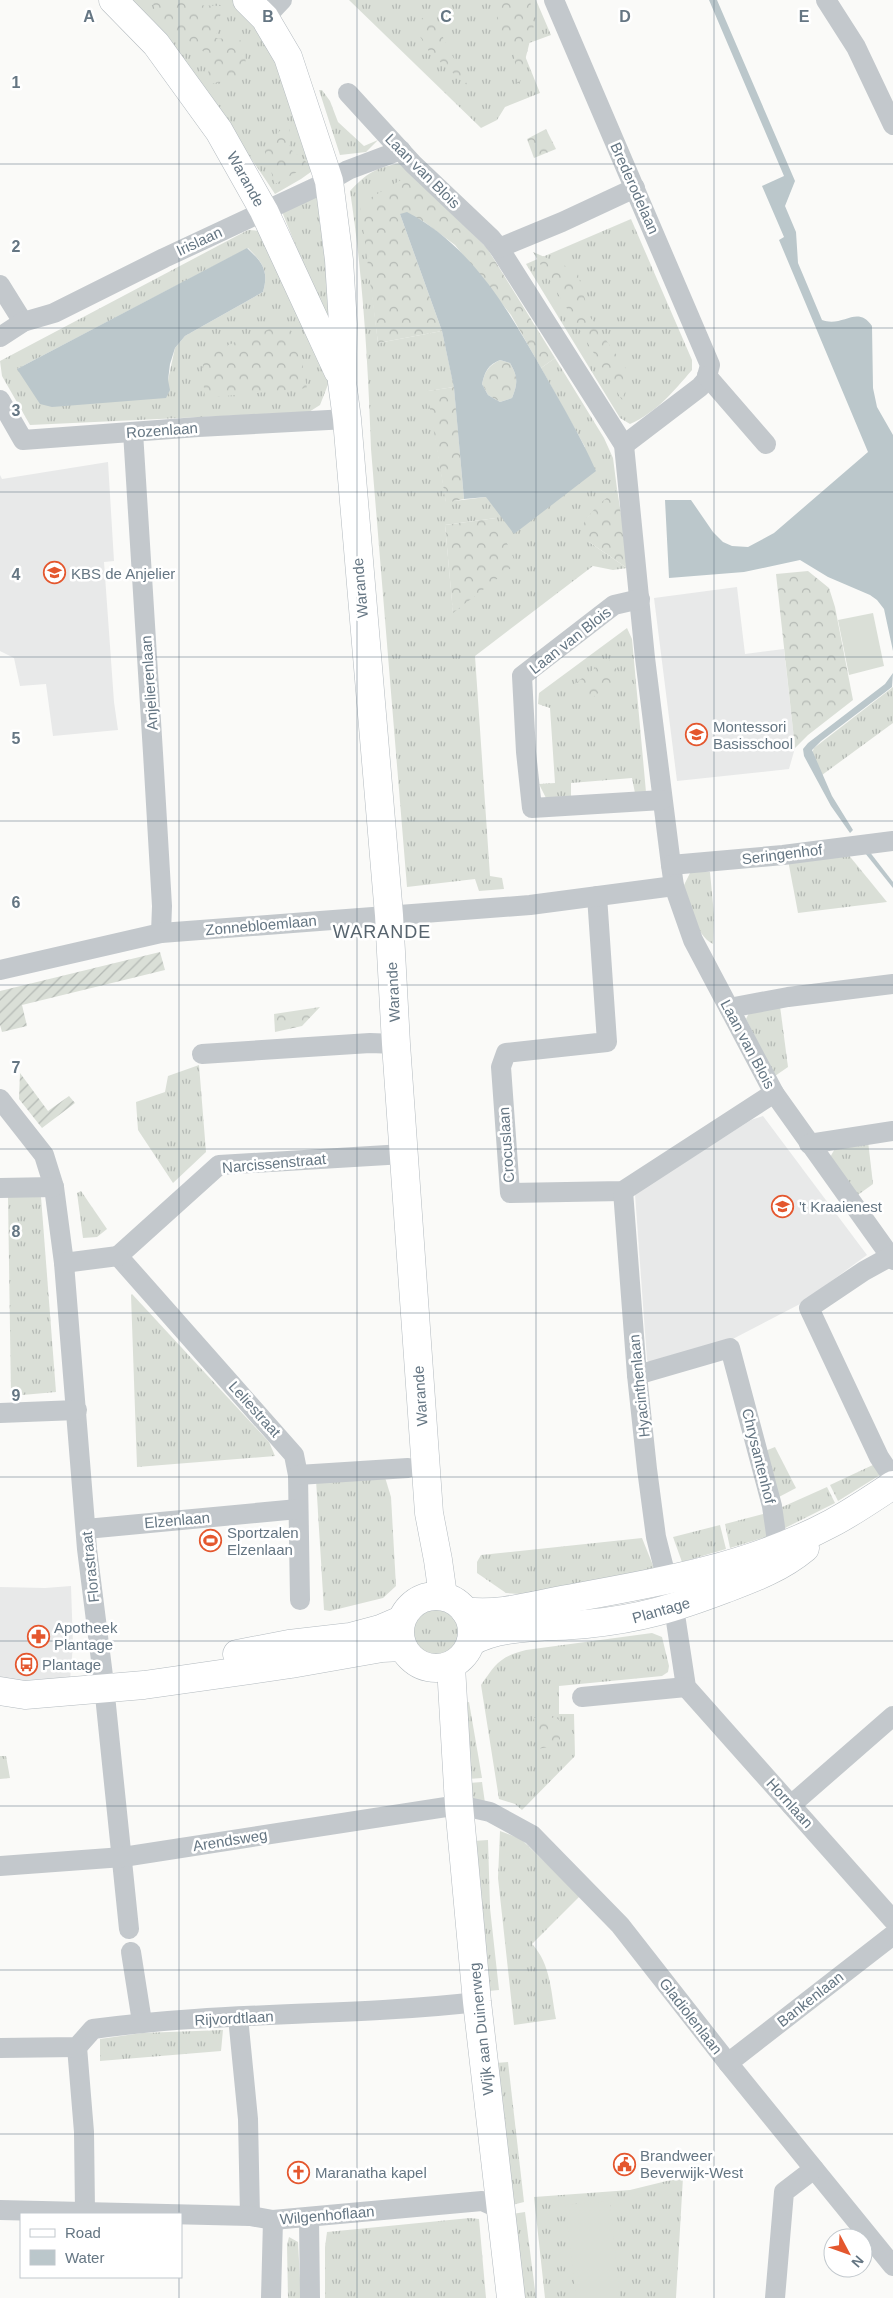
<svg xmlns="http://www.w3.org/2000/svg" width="893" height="2298" font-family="Arial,sans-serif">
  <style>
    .built { fill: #e8e9e9 }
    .grass { fill: url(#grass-tufts); fill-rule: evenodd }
    .forest { fill: url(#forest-crowns) }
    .garden { fill: url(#garden-furrows) }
    .pitch { fill: #dadfd7 }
    .water { fill: #bbc7cb; fill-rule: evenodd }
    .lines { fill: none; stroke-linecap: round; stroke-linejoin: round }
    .secondary-casing { stroke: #b3babf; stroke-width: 29 }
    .street { stroke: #c3c8cc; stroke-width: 20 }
    .secondary { stroke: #fff; stroke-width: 28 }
    .grid { fill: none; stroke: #657683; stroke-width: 1; stroke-opacity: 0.55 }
    .labels { text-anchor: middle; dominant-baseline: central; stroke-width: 5; stroke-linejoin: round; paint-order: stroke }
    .street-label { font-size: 15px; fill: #657683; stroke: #fff }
    .poi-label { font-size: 15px; fill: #657683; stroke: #fff; text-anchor: start }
    .quarter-label { font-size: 18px; letter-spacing: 1px; fill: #57646e; stroke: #fff }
    .grid-label { font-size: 16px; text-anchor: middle; font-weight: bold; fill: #657683; stroke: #fff; stroke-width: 5; stroke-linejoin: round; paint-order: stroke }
  </style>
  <defs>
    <pattern id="grass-tufts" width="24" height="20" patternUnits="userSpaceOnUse" patternTransform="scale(1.25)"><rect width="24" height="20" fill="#dadfd7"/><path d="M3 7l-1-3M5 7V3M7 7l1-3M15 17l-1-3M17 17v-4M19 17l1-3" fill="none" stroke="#b4b9b4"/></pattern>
    <pattern id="forest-crowns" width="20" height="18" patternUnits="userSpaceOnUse" patternTransform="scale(1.25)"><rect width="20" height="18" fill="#dadfd7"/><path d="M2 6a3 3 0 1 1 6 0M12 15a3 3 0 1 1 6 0" fill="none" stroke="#b4b9b4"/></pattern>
    <pattern id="garden-furrows" width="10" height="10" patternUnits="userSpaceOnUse" patternTransform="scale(1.25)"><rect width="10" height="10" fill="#dadfd7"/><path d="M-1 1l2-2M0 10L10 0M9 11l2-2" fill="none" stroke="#b4b9b4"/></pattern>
  </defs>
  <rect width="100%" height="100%" fill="#fafaf8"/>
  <g class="built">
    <path d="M108,462L114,561L104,562L114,702L118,730L53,736L46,684L20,686L14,658L0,651V475L2,479Z"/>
    <path d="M737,587L745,654L784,649L795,748L789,769L677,781L654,598Z"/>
    <path d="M763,1116L867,1255L800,1304L727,1342L652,1365L647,1360L635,1194L751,1120Z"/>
    <path d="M71,1586L73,1645L69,1692L0,1691V1587L45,1588Z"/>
  </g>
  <g class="grass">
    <path d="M121,0H241L276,52L315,169L301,179L275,194C230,124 176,62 121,0Z"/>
    <path d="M349,0H536L551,35L521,46L540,93L505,107L497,120L481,128Z"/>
    <path d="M319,90H322L330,101L338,122L364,146L378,140L366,152L340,155Z"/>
    <path d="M400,163L411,174L370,275L378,343L442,331L454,387L428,391L446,502L486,497L585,447L541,368L555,358L604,438L613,458L617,489L587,518L589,542L627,568L613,570L593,566L475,656L490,876L502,878L504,889L479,891L475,879L407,887L371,449C368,363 363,276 350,191C367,173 375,168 400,163ZM496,518L453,612L445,525Z"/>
    <path d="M320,190L341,373L326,322L281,209Z"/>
    <path d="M631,219L692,360V370C673,392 657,412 630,424L620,418L526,264Z"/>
    <path d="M248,230L264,231L305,313L329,382L320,405L309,412L30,425L2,376L0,361ZM248,248C263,263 269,271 263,292L185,336L175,348L168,380L17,369Z"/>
    <path d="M627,628L632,639L646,792L635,793L632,778L571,783V798H546L539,784L555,783L550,708L538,704L539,693Z"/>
    <path d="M893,687V723L822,775L812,753L814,748Z"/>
    <path d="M847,853L887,902L798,913L788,860Z"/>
    <path d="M699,871L710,872L714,915L713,944C695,935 690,904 683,887L690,873Z"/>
    <path d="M780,1006L788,1067L775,1076L746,1019L749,1013Z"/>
    <path d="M199,1065L206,1152L173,1183L138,1130L136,1102L165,1092L168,1076Z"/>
    <path d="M868,1141L873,1184L855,1197L829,1159L837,1145Z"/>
    <path d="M81,1191L107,1229L97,1237L83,1238L77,1193Z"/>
    <path d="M8,1197H41L56,1392L11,1396Z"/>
    <path d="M132,1294L269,1442L275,1456L137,1467L131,1295Z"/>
    <path d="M775,1447L796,1488L777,1498L765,1451Z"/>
    <path d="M875,1464L880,1475L838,1501L830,1485Z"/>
    <path d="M384,1474L391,1497L396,1586L383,1598L330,1611L324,1610L316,1480Z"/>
    <path d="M827,1487L835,1503L785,1528L780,1508Z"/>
    <path d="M767,1513L772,1535L730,1548L725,1524Z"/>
    <path d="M720,1525L726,1549L682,1562L673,1537Z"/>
    <path d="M642,1538L656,1573L533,1595L506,1593L477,1573V1562L481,1555Z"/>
    <circle cx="437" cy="1632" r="25"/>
    <path d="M652,1633L662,1637L669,1666L668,1672L662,1676L559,1686V1714H574L575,1756L522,1810L515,1804L499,1799L481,1685C496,1664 499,1657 526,1650Z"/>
    <path d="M469,1702L482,1778L468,1779L461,1704Z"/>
    <path d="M0,1756H6L10,1778L0,1779Z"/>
    <path d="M482,1782L485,1803L470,1804L469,1783Z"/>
    <path d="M500,1831L521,1839L580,1896L532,1944C551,1964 551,1993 556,2019L514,2025L498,1878Z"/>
    <path d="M488,1840L490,1908L499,1990L488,1991L473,1841Z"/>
    <path d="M223,2030L221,2051L100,2061V2039L142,2033Z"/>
    <path d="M508,2062L524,2202L512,2205L496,2063Z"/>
    <path d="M683,2177L676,2298H545L534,2197L630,2190Z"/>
    <path d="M525,2212L536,2298H522L512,2214Z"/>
    <path d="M470,2218L479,2219L486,2298H325V2247L327,2232Z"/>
    <path d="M289,2237L298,2242L301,2298H288L287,2245Z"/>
  </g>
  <g class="forest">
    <path d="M152,0H187L193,5L222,6L216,38L245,41L246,77L206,85L211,57L157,18Z"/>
    <path d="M501,0H530L534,25L518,88L513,47L495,31Z"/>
    <path d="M431,14L468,86L430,53L412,23Z"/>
    <path d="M290,119L289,148L310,165L275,184L264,149Z"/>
    <path d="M546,129L556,149L534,158L527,139Z"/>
    <path d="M411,174L487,248L555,358L541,368L511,315L455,245L423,221L400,214L442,331L378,343L360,204Z"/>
    <path d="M533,252L577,271L590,317L631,376L622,400Z"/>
    <path d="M277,326L289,328L297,338L307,388L205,398L202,369L205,357L215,350Z"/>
    <path d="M500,360L510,363C518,377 518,383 512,398L500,402L488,395L482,384C485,371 488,366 500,360Z"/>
    <path d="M454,387L464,499L446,503L427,391Z"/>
    <path d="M617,489L626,544L627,568L589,542L581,533C582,516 605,500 617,489Z"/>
    <path d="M496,518L516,564L453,613L445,525Z"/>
    <path d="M808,571L829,588L835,607L853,700L808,735L795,748L776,574Z"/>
    <path d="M608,658L621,675L587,702L572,686Z"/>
    <path d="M320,1007L302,1026L275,1032L274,1014Z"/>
    <path d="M554,1716L559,1720L560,1739L554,1746L537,1749L534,1718Z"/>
  </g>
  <g class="garden">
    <path d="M160,952L165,970L22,1005L27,1026L2,1032L0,1025V991Z"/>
    <path d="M20,1073L48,1111L69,1096L75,1103L42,1128L19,1099Z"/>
  </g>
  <g class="pitch">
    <path d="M873,613L884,666L849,675L838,620Z"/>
    <path d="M610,2201L620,2298H576L565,2205Z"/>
  </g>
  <g class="water">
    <path d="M709,0H717L795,181L785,206L796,232L798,263L822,320C843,328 857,304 872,326L873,388L877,407L893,435V651L884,609L877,600L870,595L828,577L800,560L744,572L669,578L665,500H691L713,532L723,542L732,546L748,547L774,533L868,452L779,240L784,237L762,186L784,176Z"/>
    <path d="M407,212C472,246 509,311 544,373C562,405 581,437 596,471L514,534L486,497L464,499L454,388L442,331L400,214ZM500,360L510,363C518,377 518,383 512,398L500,402L488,395L482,384C485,371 488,365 500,360Z"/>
    <path d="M247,248C263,263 269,271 263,292L185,336L175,348L170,364L168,380L170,390L166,398L52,407L40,404L17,369Z"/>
    <path d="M893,673L892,687L821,741L812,750L832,796L853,830L850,833L831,806L804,756L803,749L808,743L885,684Z"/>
    <path d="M869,851L893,882V888L865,853Z"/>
  </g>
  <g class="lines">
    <defs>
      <g id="secondary">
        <path d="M113,0L156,44L219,131L264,211L338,371"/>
        <path d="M247,0L265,18L288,57L329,181L339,260L343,324L342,382L347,419L389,915L396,1044L429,1513L438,1560L443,1596"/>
        <circle cx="436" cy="1632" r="36"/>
        <path d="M465,1611C498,1616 534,1605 567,1599C657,1583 750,1567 832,1523C853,1512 873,1498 893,1485"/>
        <path d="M471,1642C501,1624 551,1628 586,1624C639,1619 675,1608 725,1589C754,1578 781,1568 805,1548"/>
        <path d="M237,1654L289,1644L350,1637L380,1629L401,1620"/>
        <path d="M451,1666L459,1805L477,2002L511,2298"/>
        <path d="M0,1691L25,1695L144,1685L291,1664L382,1648L402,1647"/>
      </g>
    </defs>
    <use href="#secondary" class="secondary-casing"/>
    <g class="street">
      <path d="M554,0L710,365L706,380L700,387L624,445"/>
      <path d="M826,0L856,47L893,125"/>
      <path d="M265,18L282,0"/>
      <path d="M348,93L413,164L491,238L499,248L624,445L645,658L671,865L674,886L693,940L774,1093L893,1260"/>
      <path d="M499,248L562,222L635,188"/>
      <path d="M0,285L23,322"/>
      <path d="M0,337L23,322L54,313L164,258L329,181L348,170L401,150"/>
      <path d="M707,376L766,444"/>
      <path d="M0,400L23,440L198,427L347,419"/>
      <path d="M133,432L153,753L162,906L161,933"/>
      <path d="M640,599L614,605L522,676L526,752L532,808L662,800"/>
      <path d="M671,865L783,855L893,841"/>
      <path d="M597,896L607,1042L506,1053L501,1067L510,1193L623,1191L774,1093"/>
      <path d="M0,970L161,933L530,905L674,886"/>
      <path d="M729,1008L788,997L893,984"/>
      <path d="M202,1054L370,1043L396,1044"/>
      <path d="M0,1099L44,1155L54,1187L64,1263L87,1549L103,1676L129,1929"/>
      <path d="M809,1144L893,1131"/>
      <path d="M0,1188L54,1187"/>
      <path d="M623,1191L637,1375L647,1469L656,1537L674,1608L686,1687L893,1920"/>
      <path d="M893,1255L864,1271L809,1308L879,1457L893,1478"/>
      <path d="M118,1256L294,1455L298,1475L300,1600"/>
      <path d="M118,1256L219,1165L404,1154"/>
      <path d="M64,1263L118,1256"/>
      <path d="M637,1375L730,1348L772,1506L778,1548L782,1560"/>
      <path d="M0,1413L77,1410"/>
      <path d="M298,1475L408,1468"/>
      <path d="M86,1529L298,1509"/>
      <path d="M582,1697L686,1687"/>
      <path d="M791,1805L893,1716"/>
      <path d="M0,1866L123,1857L459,1805L490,1812L532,1835L620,1925L728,2063L893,2266"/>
      <path d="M131,1952L142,2022"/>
      <path d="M238,2017L248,2119L250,2216"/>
      <path d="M77,2047L84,2132L85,2210"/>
      <path d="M0,2048L77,2047L93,2029C220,2011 349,2017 477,2002"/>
      <path d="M728,2063L893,1935"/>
      <path d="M0,2210L250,2216L273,2220L482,2201L502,2210"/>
      <path d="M309,2218L310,2298"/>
      <path d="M271,2298L273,2220"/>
      <path d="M775,2298L784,2192L814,2169"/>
    </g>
    <use href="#secondary" class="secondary"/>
  </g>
  <path class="grid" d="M179,0V2214M357,0V2298M536,0V2298M714,0V2298M0,164H893M0,328H893M0,492H893M0,657H893M0,821H893M0,985H893M0,1149H893M0,1313H893M0,1477H893M0,1641H893M0,1806H893M0,1970H893M0,2134H893M179,2277V2298"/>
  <defs>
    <symbol id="school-ring" viewBox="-11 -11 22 22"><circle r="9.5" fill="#fff" stroke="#e4572e" stroke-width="1.5"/><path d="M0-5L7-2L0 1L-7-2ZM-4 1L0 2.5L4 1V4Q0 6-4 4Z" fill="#e4572e"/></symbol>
    <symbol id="stadium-ring" viewBox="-11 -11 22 22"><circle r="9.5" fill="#fff" stroke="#e4572e" stroke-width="1.5"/><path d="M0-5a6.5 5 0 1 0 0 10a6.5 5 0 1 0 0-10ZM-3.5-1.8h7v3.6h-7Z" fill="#e4572e"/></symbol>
    <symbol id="pharmacy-ring" viewBox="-11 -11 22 22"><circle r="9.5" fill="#fff" stroke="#e4572e" stroke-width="1.5"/><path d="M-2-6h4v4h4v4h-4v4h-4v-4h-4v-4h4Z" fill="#e4572e"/></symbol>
    <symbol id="bus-ring" viewBox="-11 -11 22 22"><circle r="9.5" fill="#fff" stroke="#e4572e" stroke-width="1.5"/><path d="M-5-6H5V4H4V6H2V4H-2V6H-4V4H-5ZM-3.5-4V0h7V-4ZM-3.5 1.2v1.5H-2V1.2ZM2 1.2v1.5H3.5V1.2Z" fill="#e4572e"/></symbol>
    <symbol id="civic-ring" viewBox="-11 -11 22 22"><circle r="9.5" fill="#fff" stroke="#e4572e" stroke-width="1.5"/><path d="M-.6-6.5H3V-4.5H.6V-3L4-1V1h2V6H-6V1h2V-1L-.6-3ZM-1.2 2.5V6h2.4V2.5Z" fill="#e4572e"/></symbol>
    <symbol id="church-ring" viewBox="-11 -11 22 22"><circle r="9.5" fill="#fff" stroke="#e4572e" stroke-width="1.5"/><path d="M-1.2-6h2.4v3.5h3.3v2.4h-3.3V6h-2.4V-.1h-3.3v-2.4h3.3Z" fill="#e4572e"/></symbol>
  </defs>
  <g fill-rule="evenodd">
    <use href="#school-ring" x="42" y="560" width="25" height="25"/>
    <use href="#school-ring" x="684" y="722" width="25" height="25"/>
    <use href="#school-ring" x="770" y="1194" width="25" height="25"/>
    <use href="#stadium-ring" x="198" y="1528" width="25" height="25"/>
    <use href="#pharmacy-ring" x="26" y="1624" width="25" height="25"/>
    <use href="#bus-ring" x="14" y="1652" width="25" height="25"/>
    <use href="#civic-ring" x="612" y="2152" width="25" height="25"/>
    <use href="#church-ring" x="286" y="2160" width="25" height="25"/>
  </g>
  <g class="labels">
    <g class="street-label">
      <text transform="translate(423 171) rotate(45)">Laan van Blois</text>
      <text transform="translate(246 179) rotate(61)">Warande</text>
      <text transform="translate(635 188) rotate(66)">Brederodelaan</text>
      <text transform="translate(199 241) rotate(-25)">Irislaan</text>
      <text transform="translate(162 430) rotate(-4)">Rozenlaan</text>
      <text transform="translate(360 588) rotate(-95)">Warande</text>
      <text transform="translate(570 640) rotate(-38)">Laan van Blois</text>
      <text transform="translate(149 683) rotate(-94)">Anjelierenlaan</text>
      <text transform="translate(782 854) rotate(-7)">Seringenhof</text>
      <text transform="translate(261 925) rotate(-5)">Zonnebloemlaan</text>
      <text transform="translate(393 992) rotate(-93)">Warande</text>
      <text transform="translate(748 1044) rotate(62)">Laan van Blois</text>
      <text transform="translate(506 1145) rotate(-94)">Crocuslaan</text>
      <text transform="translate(274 1163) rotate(-5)">Narcissenstraat</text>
      <text transform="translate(639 1386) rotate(-96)">Hyacinthenlaan</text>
      <text transform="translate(420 1396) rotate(-94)">Warande</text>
      <text transform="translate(255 1409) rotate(48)">Leliestraat</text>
      <text transform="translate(759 1456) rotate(76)">Chrysantenhof</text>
      <text transform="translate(177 1520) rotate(-5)">Elzenlaan</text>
      <text transform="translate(90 1567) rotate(-96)">Florastraat</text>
      <text transform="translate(661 1610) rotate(-16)">Plantage</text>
      <text transform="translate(790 1803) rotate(48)">Hornlaan</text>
      <text transform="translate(230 1840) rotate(-9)">Arendsweg</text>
      <text transform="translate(810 1999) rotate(-38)">Bankenlaan</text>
      <text transform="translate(691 2016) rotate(52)">Gladiolenlaan</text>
      <text transform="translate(234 2018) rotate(-3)">Rijvordtlaan</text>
      <text transform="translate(481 2029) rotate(-96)">Wijk aan Duinerweg</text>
      <text transform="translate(327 2215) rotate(-5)">Wilgenhoflaan</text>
    </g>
    <g class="poi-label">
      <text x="71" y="573">KBS de Anjelier</text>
      <text x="713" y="726">Montessori<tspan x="713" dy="17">Basisschool</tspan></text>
      <text x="799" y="1206">'t Kraaienest</text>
      <text x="227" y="1532">Sportzalen<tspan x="227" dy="17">Elzenlaan</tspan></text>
      <text x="54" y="1627">Apotheek<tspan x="54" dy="17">Plantage</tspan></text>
      <text x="42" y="1664">Plantage</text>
      <text x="640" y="2155">Brandweer<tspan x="640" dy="17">Beverwijk-West</tspan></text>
      <text x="315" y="2172">Maranatha kapel</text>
    </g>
    <g class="quarter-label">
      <text x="382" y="932">WARANDE</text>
    </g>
  </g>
  <g class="grid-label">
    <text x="89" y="22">A</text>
    <text x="268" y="22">B</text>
    <text x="446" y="22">C</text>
    <text x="625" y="22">D</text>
    <text x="804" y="22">E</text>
    <text x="16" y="88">1</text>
    <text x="16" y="252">2</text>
    <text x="16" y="416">3</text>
    <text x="16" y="580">4</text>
    <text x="16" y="744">5</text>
    <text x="16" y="908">6</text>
    <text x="16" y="1073">7</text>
    <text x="16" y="1237">8</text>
    <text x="16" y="1401">9</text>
  </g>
  <rect x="20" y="2213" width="162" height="65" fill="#ffffff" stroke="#c1c8cd"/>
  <rect x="30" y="2229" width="25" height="8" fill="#ffffff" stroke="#c1c8cd"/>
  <text x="65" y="2238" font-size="15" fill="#657683">Road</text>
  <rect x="30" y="2250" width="25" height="15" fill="#bbc7cb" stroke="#c1c8cd"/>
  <text x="65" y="2263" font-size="15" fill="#657683">Water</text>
  <g transform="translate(848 2253) rotate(131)"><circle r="24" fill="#ffffff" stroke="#c1c8cd"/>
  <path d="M0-4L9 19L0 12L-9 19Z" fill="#e4572e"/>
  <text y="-8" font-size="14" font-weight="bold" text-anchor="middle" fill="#657683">N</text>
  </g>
</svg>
